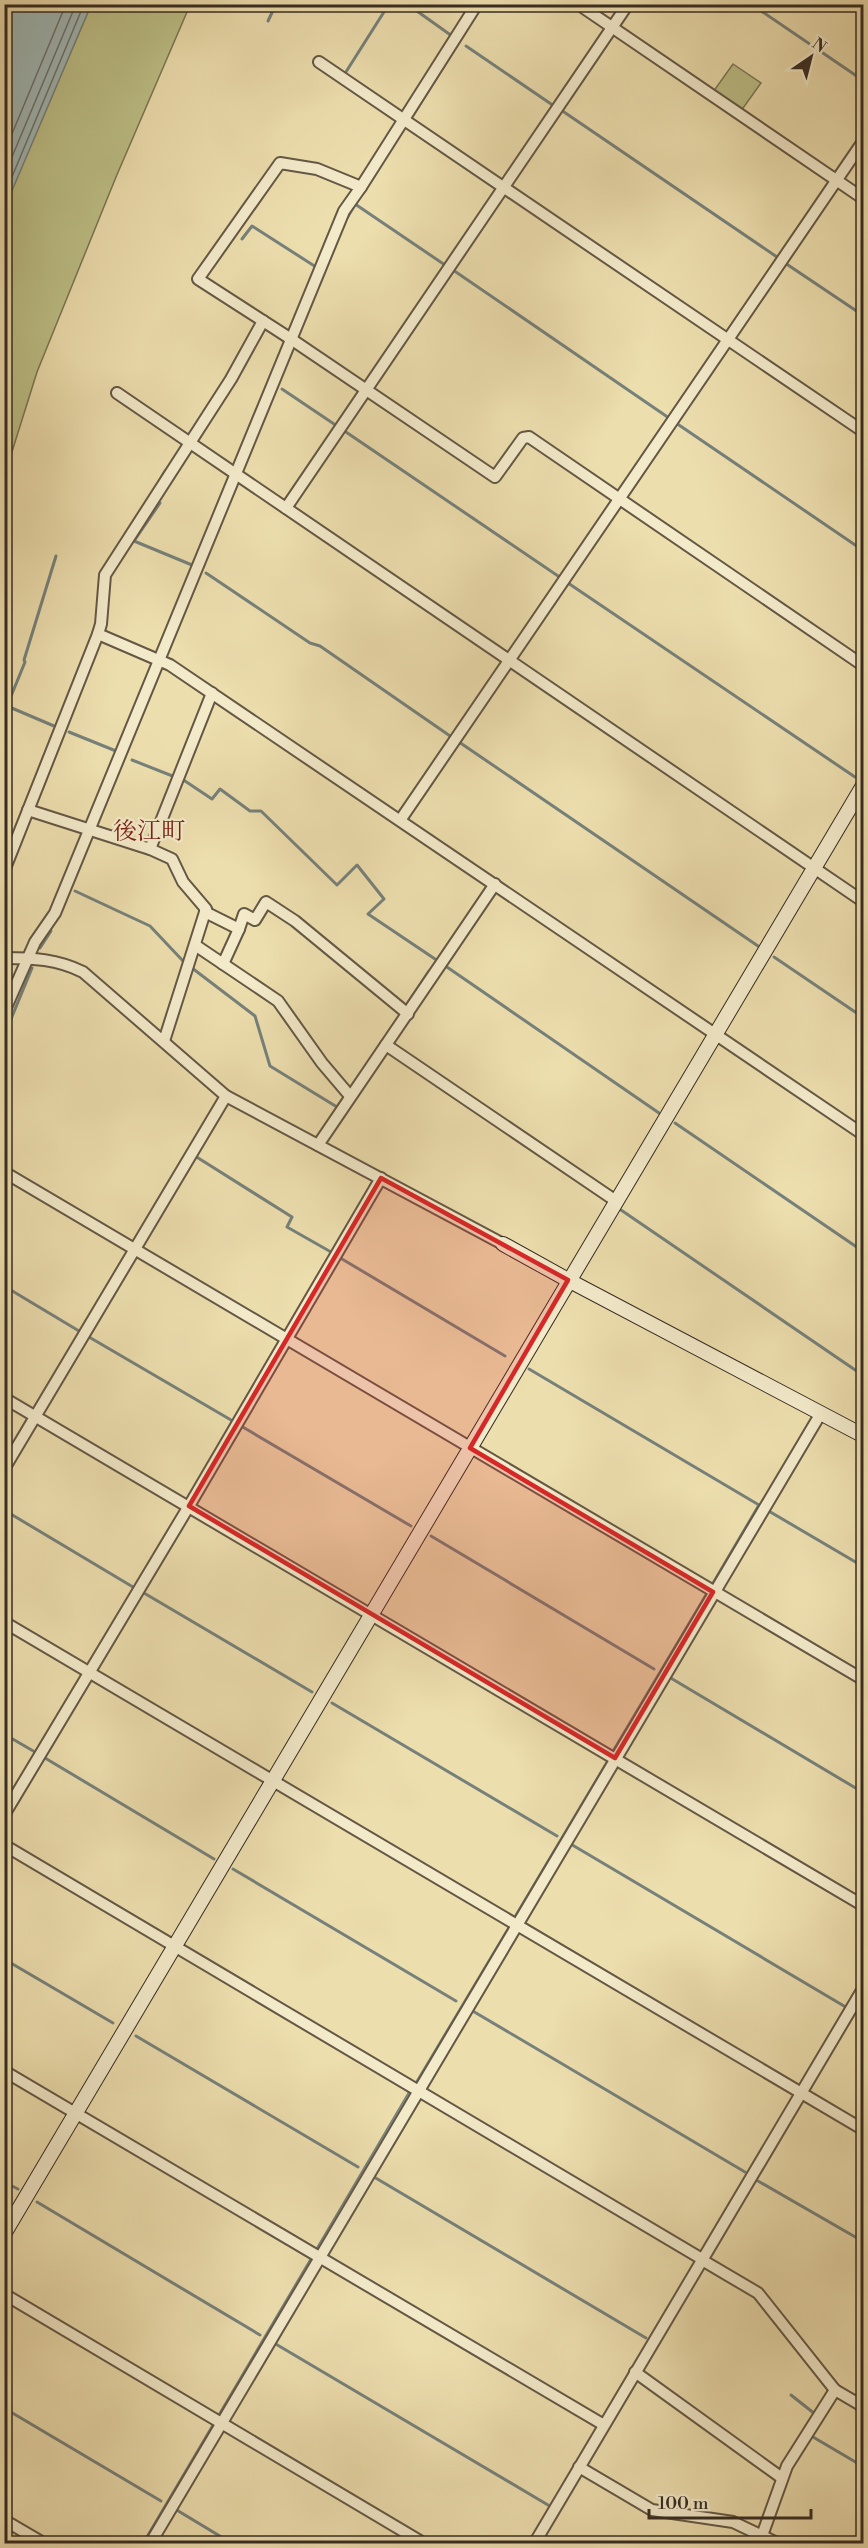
<svg xmlns="http://www.w3.org/2000/svg" width="868" height="2548" font-family="'Libre Bodoni','Noto Serif JP',serif">
  <style>
    .green { fill: #bdc087; stroke: #7a7654; stroke-width: 1.5 }
    .water { fill: #a0b9b7; stroke: #76817b; stroke-width: 1.5 }
    .lines { fill: none; stroke-linecap: round; stroke-linejoin: round }
    .shore { stroke: #6b726c; stroke-width: 1.5 }
    .stream { stroke: #76817b; stroke-width: 3 }
    .street-casing { stroke: #645845; stroke-width: 14 }
    .secondary-casing { stroke: #362c22; stroke-width: 16 }
    .street { stroke: #f3eaca; stroke-width: 10 }
    .secondary { stroke: #f3eaca; stroke-width: 14 }
    .marked { fill: #d62828; fill-opacity: 0.2; stroke: #d62828; stroke-width: 4.5; stroke-linejoin: round }
    .labels { text-anchor: middle; dominant-baseline: central; stroke-width: 4.5; stroke-linejoin: round; paint-order: stroke }
    .quarter-label { font-size: 24px; fill: #7a1f14; stroke: #f3eaca }
  </style>
  <rect width="100%" height="100%" fill="#eddeae"/>
  <filter id="stains"><feTurbulence type="fractalNoise" baseFrequency=".00333" numOctaves="4"/><feColorMatrix values="0 0 0 0 .2 0 0 0 0 .09 0 0 0 0 .02 0 0 0 .5 -.17"/></filter>
  <radialGradient id="worn" r=".72"><stop offset=".6" stop-color="#630" stop-opacity="0"/><stop offset="1" stop-color="#630" stop-opacity=".3"/></radialGradient>
  <g class="green">
    <path d="M91,5H190L116,177L37,372L5,474L4,207Z"/>
    <path d="M733,64L761,83L741,111L713,92Z"/>
  </g>
  <g class="water">
    <path d="M5,4L91,5L5,207L4,5Z"/>
    <path d="M410,2090L413,2091L146,2543L142,2544Z"/>
  </g>
  <g class="lines">
    <g class="shore">
      <path d="M4,153L66,4"/>
      <path d="M4,176L76,4"/>
      <path d="M4,196L84,4"/>
    </g>
    <g class="stream">
      <path d="M407,4L452,36"/>
      <path d="M751,4L864,81"/>
      <path d="M268,21L276,4"/>
      <path d="M466,46L554,106"/>
      <path d="M344,75L389,4"/>
      <path d="M561,110L777,257"/>
      <path d="M410,120L483,4"/>
      <path d="M355,204L445,265"/>
      <path d="M347,218L359,198"/>
      <path d="M242,239L252,226L316,267"/>
      <path d="M785,263L864,316"/>
      <path d="M453,270L669,418"/>
      <path d="M282,389L337,426"/>
      <path d="M676,423L864,551"/>
      <path d="M343,430L561,578"/>
      <path d="M160,480L165,471"/>
      <path d="M160,503L134,541L192,565"/>
      <path d="M206,573L310,643L320,646L453,738"/>
      <path d="M568,583L855,777"/>
      <path d="M7,706L25,662L24,660L56,556"/>
      <path d="M4,714L7,706L54,726"/>
      <path d="M69,732L116,751"/>
      <path d="M459,742L758,946"/>
      <path d="M132,760L175,777"/>
      <path d="M182,779L212,799L220,789L250,811H261L337,885L357,865L384,899L368,914L438,961"/>
      <path d="M75,891L150,926L183,961"/>
      <path d="M40,948L51,931"/>
      <path d="M774,957L864,1018"/>
      <path d="M444,965L659,1113"/>
      <path d="M192,968L255,1016L270,1066L337,1107L345,1096"/>
      <path d="M407,1004L429,971"/>
      <path d="M4,1036L32,968"/>
      <path d="M675,1123L864,1252"/>
      <path d="M195,1156L292,1217L287,1227L331,1252"/>
      <path d="M621,1210L864,1376"/>
      <path d="M342,1259L505,1356"/>
      <path d="M4,1286L79,1331"/>
      <path d="M89,1337L231,1420"/>
      <path d="M529,1369L759,1505L712,1585"/>
      <path d="M241,1426L411,1526"/>
      <path d="M4,1510L133,1587"/>
      <path d="M767,1510L864,1567"/>
      <path d="M431,1536L654,1669"/>
      <path d="M144,1593L312,1692"/>
      <path d="M4,1663V1665"/>
      <path d="M669,1677L864,1793"/>
      <path d="M332,1703L557,1836"/>
      <path d="M4,1734L35,1752"/>
      <path d="M612,1753L706,1595"/>
      <path d="M45,1758L214,1859"/>
      <path d="M569,1843L844,2006"/>
      <path d="M233,1869L456,2001"/>
      <path d="M515,1917L609,1759"/>
      <path d="M4,1959L113,2023"/>
      <path d="M471,2010L745,2172"/>
      <path d="M860,2016L864,2018"/>
      <path d="M136,2036L358,2167"/>
      <path d="M415,2085L510,1926"/>
      <path d="M374,2177L646,2338"/>
      <path d="M758,2181L864,2242"/>
      <path d="M4,2182L18,2189"/>
      <path d="M37,2202L260,2335"/>
      <path d="M274,2343L548,2505"/>
      <path d="M791,2395L815,2414"/>
      <path d="M4,2408L161,2501"/>
      <path d="M813,2437L864,2467"/>
      <path d="M175,2509L233,2544"/>
    </g>
    <defs>
      <g id="street">
        <path d="M477,4L361,187L317,169L280,163L198,279L291,339L495,477L523,438L529,437L864,666"/>
        <path d="M578,4L864,199"/>
        <path d="M319,62L864,432"/>
        <path d="M117,393L864,902"/>
        <path d="M286,508L628,4"/>
        <path d="M98,634L170,665L864,1135"/>
        <path d="M28,810L150,849"/>
        <path d="M401,819L864,140"/>
        <path d="M4,871L98,634L101,624L105,575L231,379L263,321"/>
        <path d="M205,912L239,929L244,914L255,920L266,902L295,921L408,1014"/>
        <path d="M195,945L278,1001L322,1063L350,1096"/>
        <path d="M4,958C33,958 57,959 83,972L226,1096L503,1244"/>
        <path d="M223,964L239,929"/>
        <path d="M4,1012L35,942L55,913L344,211L361,187"/>
        <path d="M164,1041L206,909L183,882L172,859L150,849L212,693"/>
        <path d="M386,1045L616,1201"/>
        <path d="M318,1145L495,884"/>
        <path d="M4,1172L864,1680"/>
        <path d="M4,1398L864,1906"/>
        <path d="M4,1469L226,1096"/>
        <path d="M4,1622L864,2130"/>
        <path d="M4,1815L189,1506L381,1178"/>
        <path d="M4,1845L702,2259"/>
        <path d="M4,2071L604,2425"/>
        <path d="M702,2260L758,2293L835,2390L864,2407"/>
        <path d="M4,2294L425,2544"/>
        <path d="M635,2372L782,2478"/>
        <path d="M579,2467L652,2510L733,2522L779,2544"/>
        <path d="M4,2520L45,2544"/>
        <path d="M150,2544L821,1413"/>
        <path d="M534,2544L864,1987"/>
        <path d="M759,2544L787,2466L835,2390"/>
      </g>
      <g id="secondary">
        <path d="M503,1244L568,1280L864,1436"/>
        <path d="M4,2234L864,784"/>
      </g>
    </defs>
    <use href="#street" class="street-casing"/>
    <use href="#secondary" class="secondary-casing"/>
    <use href="#street" class="street"/>
    <use href="#secondary" class="secondary"/>
  </g>
  <path class="marked" d="M381,1178L568,1280L470,1448L713,1592L615,1758L189,1506Z"/>
  <g class="labels">
    <g class="quarter-label">
      <text x="149" y="832">後江町</text>
    </g>
  </g>
  <rect width="868" height="2548" fill="none" stroke="#eddeae" stroke-width="24"/>
  <rect x="6" y="6" width="856" height="2536" fill="none" stroke="#362c22" stroke-width="3"/>
  <rect x="12" y="12" width="844" height="2524" fill="none" stroke="#362c22" stroke-width="1.5"/>
  <g transform="translate(811 57) rotate(35)" stroke="#f3eaca" stroke-width="4.5" paint-order="stroke">
  <path d="M0-4.5L10 22L0 15L-10 22Z" fill="#362c22"/>
  <text y="-9" font-size="16" font-weight="bold" text-anchor="middle" fill="#362c22">N</text>
  </g>
  <path d="M649 2509v9h162v-9" fill="none" stroke="#362c22" stroke-width="3"/>
  <text x="658" y="2509" font-size="18" fill="#362c22" stroke="#f3eaca" stroke-width="4.5" paint-order="stroke">100 m</text>
  <rect width="100%" height="100%" filter="url(#stains)"/>
  <rect width="100%" height="100%" fill="url(#worn)"/>
</svg>
